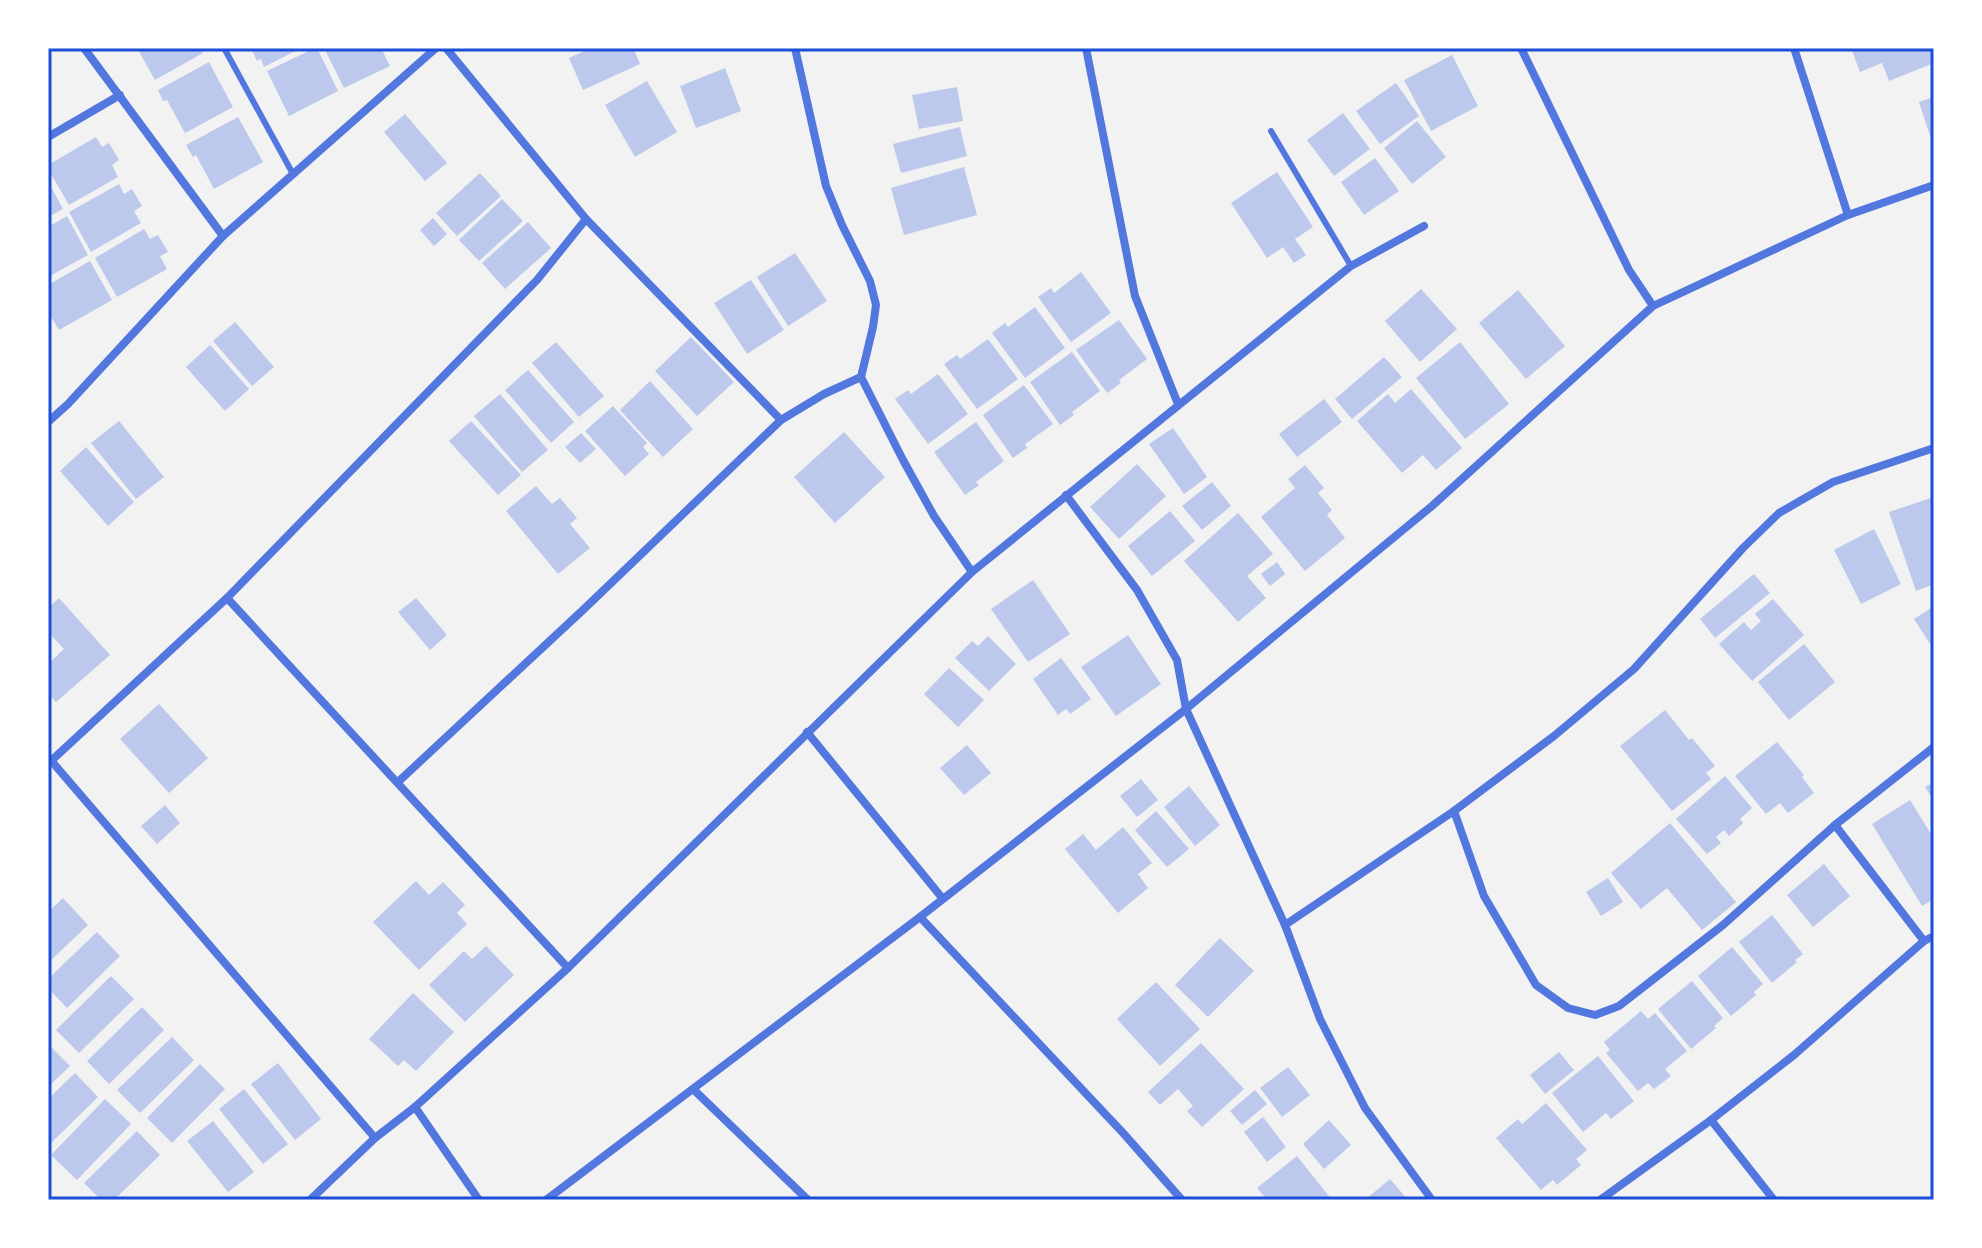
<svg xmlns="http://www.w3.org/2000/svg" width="1982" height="1248" font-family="'Asap Condensed',sans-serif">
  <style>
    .building { fill: #bdc9ec }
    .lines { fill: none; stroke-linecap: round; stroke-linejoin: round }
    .service { stroke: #5277de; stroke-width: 6 }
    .minor { stroke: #5277de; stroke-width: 8 }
    .neatline { fill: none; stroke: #1d4ed8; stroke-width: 3 }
  </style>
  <rect width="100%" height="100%" fill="#f2f2f2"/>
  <g class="building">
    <path d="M137,48H200L203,53L155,80Z"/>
    <path d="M251,48H301L264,67L261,59L257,61Z"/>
    <path d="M315,48H317L338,91L289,116L267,71Z"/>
    <path d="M324,48H381L390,66L344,88Z"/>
    <path d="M591,48H633L640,64L583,90L569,58Z"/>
    <path d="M1851,48H1931L1934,55V63L1889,81L1882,63L1860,72Z"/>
    <path d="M1452,55L1478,106L1431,131L1404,80Z"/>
    <path d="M209,62L233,107L185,133L167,100L163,101L158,90Z"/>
    <path d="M725,68L741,111L696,128L680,86Z"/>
    <path d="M647,81L677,132L635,157L605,105Z"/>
    <path d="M1396,83L1419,116L1380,144L1356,111Z"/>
    <path d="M957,87L963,121L919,129L912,95Z"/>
    <path d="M1934,97V145H1933L1919,102Z"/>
    <path d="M1343,113L1370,149L1334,176L1307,140Z"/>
    <path d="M405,114L447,163L425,181L384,132Z"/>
    <path d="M238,117L263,162L214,189L196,155L193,157L186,145Z"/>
    <path d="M1417,121L1446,157L1412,184L1384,148Z"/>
    <path d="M960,127L967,156L901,173L893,144Z"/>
    <path d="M96,137L102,147L109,143L119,160L112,165L118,177L69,205L48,169V165Z"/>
    <path d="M1375,158L1399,191L1364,215L1341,182Z"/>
    <path d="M964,167L977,215L904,235L891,188Z"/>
    <path d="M1277,172L1313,227L1295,239L1306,255L1294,263L1283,247L1267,258L1231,203Z"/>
    <path d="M480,173L501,196L457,236L436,213Z"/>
    <path d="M48,181L63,209L48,217Z"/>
    <path d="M119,184L124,194L132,189L142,206L134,211L141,223L91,252L69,212Z"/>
    <path d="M502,199L523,221L479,261L459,240Z"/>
    <path d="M67,216L88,255L48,277V227Z"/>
    <path d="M433,218L447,234L434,246L420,230Z"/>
    <path d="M528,222L551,248L505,289L482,263Z"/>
    <path d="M144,229L150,239L158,235L168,252L160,256L167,269L117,297L95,258Z"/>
    <path d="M795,253L827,301L788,326L757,277Z"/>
    <path d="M90,261L112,300L59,330L48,312V285Z"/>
    <path d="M1081,272L1111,313L1071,342L1038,297L1051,288L1054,293Z"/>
    <path d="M751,280L784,330L747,354L714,303Z"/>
    <path d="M1421,289L1457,329L1420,362L1385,321Z"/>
    <path d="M1518,290L1565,346L1526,379L1479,323Z"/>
    <path d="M1035,307L1065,348L1025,378L992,333L1005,323L1008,327Z"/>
    <path d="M1119,320L1147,359L1119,380L1121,383L1107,393L1076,350Z"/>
    <path d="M235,322L274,367L252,386L213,341Z"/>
    <path d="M691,337L734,382L697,416L655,371Z"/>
    <path d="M988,339L1018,379L977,409L944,364L957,355L960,359Z"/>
    <path d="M556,342L604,396L579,417L532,363Z"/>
    <path d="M1460,342L1509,404L1465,439L1416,378Z"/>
    <path d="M210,345L249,389L225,411L186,367Z"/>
    <path d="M1072,352L1100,391L1072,412L1074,415L1060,425L1030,382Z"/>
    <path d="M1384,357L1402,377L1352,419L1335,399Z"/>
    <path d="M528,370L574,422L551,443L505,390Z"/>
    <path d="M938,374L968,414L928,444L895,399L908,390L911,394Z"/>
    <path d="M650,381L693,429L663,457L620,410Z"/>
    <path d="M1024,385L1053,424L1025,444L1027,448L1013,458L983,415Z"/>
    <path d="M1411,389L1462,448L1436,470L1423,455L1402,473L1357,421L1388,394L1395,403Z"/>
    <path d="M500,394L548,450L522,472L474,416Z"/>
    <path d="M1324,399L1342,422L1297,457L1279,434Z"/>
    <path d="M613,406L647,443L643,447L649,454L625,476L585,431Z"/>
    <path d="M119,421L164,477L136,499L91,443Z"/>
    <path d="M471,421L521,475L498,495L449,441Z"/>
    <path d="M976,422L1004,461L976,482L979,485L965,495L934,452Z"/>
    <path d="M1173,428L1207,477L1184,494L1149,444Z"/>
    <path d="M844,432L885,477L835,523L794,477Z"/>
    <path d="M581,433L596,449L580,463L565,447Z"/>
    <path d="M86,447L134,502L108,526L60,471Z"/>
    <path d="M1137,464L1166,496L1119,539L1090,507Z"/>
    <path d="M1305,465L1324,488L1318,493L1332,510L1327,515L1345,538L1305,571L1261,517L1295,488L1288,479Z"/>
    <path d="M1212,482L1231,506L1202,530L1182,506Z"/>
    <path d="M536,486L552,504L560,498L577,518L570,524L590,548L558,574L506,511Z"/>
    <path d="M1934,497V584L1916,591L1889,512Z"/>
    <path d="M1170,511L1195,541L1152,576L1128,546Z"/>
    <path d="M1238,513L1273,554L1247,576L1266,598L1238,622L1184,561Z"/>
    <path d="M1874,529L1901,584L1861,604L1834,550Z"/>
    <path d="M1277,562L1285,574L1270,586L1261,574Z"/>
    <path d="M1754,574L1770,593L1715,638L1700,619Z"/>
    <path d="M1033,580L1070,634L1028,662L991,609Z"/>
    <path d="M59,598L110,655L56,702L48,693V664L64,649L48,632V608Z"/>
    <path d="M416,598L447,635L430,650L398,612Z"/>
    <path d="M1773,599L1804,635L1752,681L1719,644L1744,622L1751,630L1761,621L1755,614Z"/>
    <path d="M1934,606V650L1914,619Z"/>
    <path d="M1128,635L1161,684L1116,716L1081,667Z"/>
    <path d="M988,636L1016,664L989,691L955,658L972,641L978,646Z"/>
    <path d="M1804,644L1835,682L1789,720L1758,682Z"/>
    <path d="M1061,658L1091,699L1070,714L1066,709L1058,715L1033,679Z"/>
    <path d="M949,668L984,700L958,727L924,694Z"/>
    <path d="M159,704L208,758L169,793L120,739Z"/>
    <path d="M1665,710L1689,740L1692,738L1715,766L1706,773L1711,779L1672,811L1620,746Z"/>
    <path d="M1777,742L1804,775L1802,777L1814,793L1788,813L1780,803L1766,814L1735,776Z"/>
    <path d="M967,745L991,773L964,795L940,768Z"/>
    <path d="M1725,776L1752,808L1740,819L1743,823L1729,836L1724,830L1716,837L1721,843L1707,854L1676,819Z"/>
    <path d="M1141,779L1158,800L1137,817L1120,796Z"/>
    <path d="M1934,782V801L1925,787Z"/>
    <path d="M1189,786L1220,825L1195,846L1164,807Z"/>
    <path d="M1910,800L1934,839V899L1922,906L1872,824Z"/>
    <path d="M165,805L180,823L157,844L141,826Z"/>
    <path d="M1156,811L1189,849L1167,867L1135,830Z"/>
    <path d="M1670,823L1736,902L1702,930L1667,888L1641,909L1611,873Z"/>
    <path d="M1123,827L1152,863L1138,874L1148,888L1118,913L1065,849L1083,834L1096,850Z"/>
    <path d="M1824,864L1850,896L1813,927L1787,895Z"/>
    <path d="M1608,878L1623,902L1601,916L1586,892Z"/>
    <path d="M416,881L429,895L443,882L465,905L457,913L467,924L419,970L373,922Z"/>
    <path d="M63,898L88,925L48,963V912Z"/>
    <path d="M1772,915L1803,954L1795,960L1797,962L1772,983L1739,942Z"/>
    <path d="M97,932L120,956L67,1008L48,988V979Z"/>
    <path d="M1220,938L1254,971L1208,1017L1175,985Z"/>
    <path d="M486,946L514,975L465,1022L429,985L464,951L472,959Z"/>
    <path d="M1732,947L1763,984L1754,992L1756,995L1731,1016L1698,976Z"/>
    <path d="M111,976L134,999L79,1053L56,1030Z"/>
    <path d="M1692,981L1723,1018L1714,1026L1716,1028L1691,1049L1658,1009Z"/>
    <path d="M1156,982L1200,1029L1160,1066L1117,1019Z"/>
    <path d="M413,993L454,1032L416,1071L404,1060L398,1066L369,1039Z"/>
    <path d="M142,1007L164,1030L109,1084L87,1061Z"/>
    <path d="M1641,1011L1648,1019L1655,1013L1687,1051L1665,1069L1671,1076L1654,1089L1648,1083L1638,1091L1606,1053L1610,1050L1604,1042Z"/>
    <path d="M172,1037L194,1060L140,1113L117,1090Z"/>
    <path d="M1201,1043L1244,1089L1202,1127L1187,1111L1193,1106L1178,1089L1160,1105L1148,1092Z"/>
    <path d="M48,1044L70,1066L48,1087Z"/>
    <path d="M1559,1052L1574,1070L1545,1094L1530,1075Z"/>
    <path d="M1598,1056L1634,1101L1611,1119L1606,1113L1583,1132L1552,1093Z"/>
    <path d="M278,1063L321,1119L295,1140L251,1084Z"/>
    <path d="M200,1064L225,1089L172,1143L147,1118Z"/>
    <path d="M1288,1067L1310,1095L1282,1117L1260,1088Z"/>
    <path d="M75,1073L98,1097L48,1146V1099Z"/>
    <path d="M244,1089L288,1144L263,1164L219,1109Z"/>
    <path d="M1255,1090L1267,1104L1242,1125L1230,1111Z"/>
    <path d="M105,1099L131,1124L77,1180L51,1155Z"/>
    <path d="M1546,1103L1587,1150L1576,1159L1581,1165L1557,1185L1553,1180L1541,1190L1496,1138L1518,1119L1522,1124Z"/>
    <path d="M1263,1117L1286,1147L1267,1162L1244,1132Z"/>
    <path d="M1329,1120L1351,1145L1324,1169L1303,1144Z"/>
    <path d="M213,1121L254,1172L228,1192L187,1141Z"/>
    <path d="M137,1131L160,1155L114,1200H101L84,1183Z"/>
    <path d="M1297,1156L1332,1200H1267L1257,1188Z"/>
    <path d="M1390,1179L1408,1200H1365Z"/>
  </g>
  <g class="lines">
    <g class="service">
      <path d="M224,48L293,174"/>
      <path d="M1271,131L1351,266"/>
    </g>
    <g class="minor">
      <path d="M84,48L223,236"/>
      <path d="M446,48L586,219"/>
      <path d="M795,48L826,186L842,225L870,281L876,305L873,327L861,377L903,460L934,516L972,572"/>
      <path d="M1086,48L1135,296L1178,404"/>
      <path d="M1521,48L1629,270L1653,306"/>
      <path d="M1794,48L1848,215"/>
      <path d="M48,137L120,95"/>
      <path d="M48,422L68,404L223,236L436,48"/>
      <path d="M1934,448L1833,482L1779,513L1743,548L1634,669L1554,736L1454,811L1484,896L1536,985L1568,1008L1595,1015L1619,1006L1723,925L1835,825L1934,747"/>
      <path d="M1066,495L1137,590L1177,660L1186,709L1285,925L1320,1019L1365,1108L1432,1200"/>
      <path d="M227,598L568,968"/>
      <path d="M807,732L943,899"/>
      <path d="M48,757L375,1138"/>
      <path d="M51,761L227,598L537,280L586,219L781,420"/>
      <path d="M398,782L584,609L781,420L824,394L861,377"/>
      <path d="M1835,825L1924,941"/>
      <path d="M920,917L1124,1134L1182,1200"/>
      <path d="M1285,925L1454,811"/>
      <path d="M693,1089L808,1200"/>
      <path d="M415,1107L479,1200"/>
      <path d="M1711,1120L1774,1200"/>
      <path d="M310,1200L375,1138L415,1107L568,968L972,572L1351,266L1424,226"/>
      <path d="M546,1200L920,917L1186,709L1432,506L1653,306L1848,215L1934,185"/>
      <path d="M1600,1200L1711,1120L1794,1055L1924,941L1934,936"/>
    </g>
  </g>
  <rect width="1982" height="1248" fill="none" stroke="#ffffff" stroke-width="100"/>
  <rect x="50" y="50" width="1882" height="1148" class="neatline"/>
</svg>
